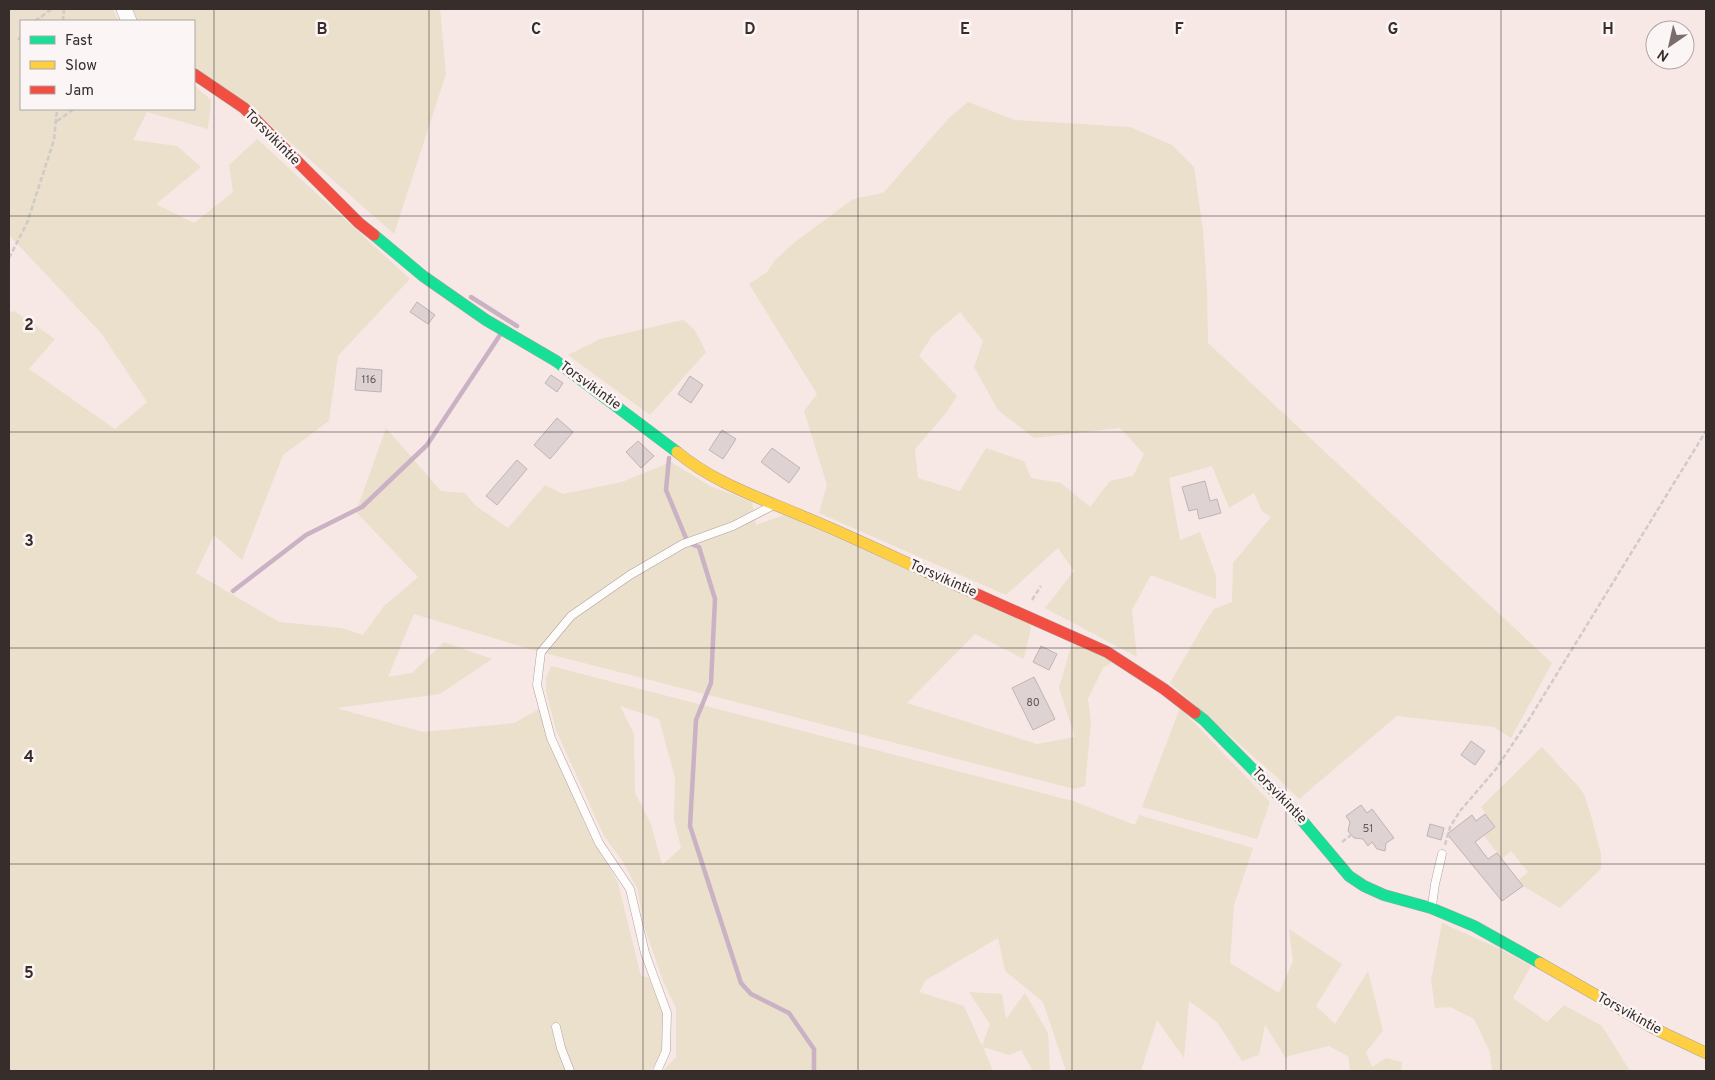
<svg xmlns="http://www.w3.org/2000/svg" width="1715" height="1080" font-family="Overpass,sans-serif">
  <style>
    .green { fill: #eae0cc; fill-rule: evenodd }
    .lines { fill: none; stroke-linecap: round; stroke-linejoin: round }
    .stream { stroke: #cab1c4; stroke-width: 4.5 }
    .building { fill: #ded2d2; stroke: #bfb4b4 }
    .lane-casing { stroke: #aca19f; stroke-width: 9 }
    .street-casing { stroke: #aca19f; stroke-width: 16 }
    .fast-casing { stroke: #aca19f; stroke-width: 12 }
    .slow-casing { stroke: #aca19f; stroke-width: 12 }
    .jam-casing { stroke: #aca19f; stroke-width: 12 }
    .path { stroke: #d0cbc9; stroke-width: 2.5; stroke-dasharray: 5 2.5; stroke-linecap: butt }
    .lane { stroke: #fefcfb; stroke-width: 8 }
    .street { stroke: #fefcfb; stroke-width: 15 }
    .fast { stroke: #16e098; stroke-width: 11 }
    .slow { stroke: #ffcf43; stroke-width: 11 }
    .jam { stroke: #f24e42; stroke-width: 11 }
    .grid { fill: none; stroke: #372d2b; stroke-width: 1; stroke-opacity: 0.55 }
    .labels { text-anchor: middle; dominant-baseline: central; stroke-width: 5; stroke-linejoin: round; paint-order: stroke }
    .number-label { font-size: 11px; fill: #645958 }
    .street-label { font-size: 14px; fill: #372d2b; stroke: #fbf6f5 }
    .grid-label { font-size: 16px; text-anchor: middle; font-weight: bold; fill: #372d2b; stroke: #fbf6f5; stroke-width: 5; stroke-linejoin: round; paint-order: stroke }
  </style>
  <rect width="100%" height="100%" fill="#f7e8e5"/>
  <g class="green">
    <path d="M9,9H113L116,17L121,21H21V109H194V85L211,100L208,129L147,112L133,140L177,146L201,167L156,204L194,223L233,192L229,165L257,139L410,279L338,356L329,421L283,455L242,560L214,535L196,573L279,622L342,628L363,635L384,606L418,577L356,512L386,428L441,491L465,493L475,505L508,528L545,485L563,494L622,482L671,462L710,486L752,502L756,525L784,515L1032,623L1024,659L975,634L907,703L1037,744L1075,737L1059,688L1072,643L1114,661L1103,668L1088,699L1091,722L1085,786L1074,789L533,650L414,614L388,677L412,673L444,642L492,659L440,694L336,708L423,732L514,723L539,709L556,756L583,819L618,883L641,976L656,979C660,997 670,1037 662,1054C659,1060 654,1066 650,1071H9V313L14,311L55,339L29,369L115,429L147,402L101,333L9,235Z"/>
    <path d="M132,9H440L446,74L394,234L249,106L194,66V21H138Z"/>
    <path d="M968,102L1015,120L1130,127L1172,145L1194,167L1203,230L1207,288L1208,343L1552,663L1511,738L1494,727L1397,716L1299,799L1281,781L1170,683L1204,624L1214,609L1232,602L1233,563L1271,517L1262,511L1254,493L1229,508L1212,466L1169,478L1180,540L1200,532L1216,576V599L1151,575L1132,610L1137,657L1045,608L1074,571L1058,548L1006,595L819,513L827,485L804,411L817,394L749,284L767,272L775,260L795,242L853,199L883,193L950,117ZM960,312L983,341L974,367L998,410L1034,438L1120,428L1144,454L1133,476L1110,481L1090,507L1061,483L1031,478L1024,461L986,448L960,491L918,478L915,449L946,413L957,396L919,356L932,336Z"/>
    <path d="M683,320L694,329L706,352L650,415L568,355L600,339Z"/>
    <path d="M551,666L1073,801L1135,825L1139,815L1253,848L1234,905L1230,963L1279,993L1293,961L1289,929L1342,964L1316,1006L1335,1024L1368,971L1383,1031L1366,1052L1372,1067L1386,1058L1402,1062L1401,1071H1350L1348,1056L1329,1046L1285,1057L1265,1025L1259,1055L1242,1061L1217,1022L1189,1001L1184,1058L1157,1020L1141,1071H1066L1043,1002L1005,971L998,938L926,980L919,992L964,1006L982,1046L990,1024L969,992L1002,994L1006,1019L1025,993L1048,1033L1050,1071H1033L1021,1050L1009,1055L983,1047L993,1071H663L676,1057V1008L663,981L645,929L637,888L623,862L604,836L556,730L546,692V678ZM620,706L659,719L675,778L674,820L681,848L662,865L651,824L635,793L634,734Z"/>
    <path d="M1180,708L1270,802L1257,839L1142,807Z"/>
    <path d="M1542,747L1577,785L1584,794L1590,812L1601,854V869L1560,908L1523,886L1519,880L1528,872L1511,851L1502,859L1484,836L1495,827L1481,807Z"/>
    <path d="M1442,923L1500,949L1531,966L1513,998L1547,1022L1564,1005L1602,1026L1630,1071H1492L1490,1052L1474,1019L1450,1007L1435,1008L1431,980Z"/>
  </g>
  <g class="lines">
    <g class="stream">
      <path d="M471,297L517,326"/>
      <path d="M669,458L666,490L688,543L699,547L715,599L711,683L696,720L690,826L741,983L751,994L789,1013L814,1049V1071"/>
      <path d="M233,591L306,535L362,507L427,445L500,335"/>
    </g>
  </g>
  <g class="building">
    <path d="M417,302L435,315L428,324L410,312Z"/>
    <path d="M357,368L382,370L381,392L355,390Z"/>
    <path d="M551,375L563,383L557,392L545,383Z"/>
    <path d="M690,376L703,385L691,403L678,394Z"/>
    <path d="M557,418L573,432L550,459L534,445Z"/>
    <path d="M722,430L736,439L723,459L709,450Z"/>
    <path d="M638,441L654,456L641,468L626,452Z"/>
    <path d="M772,448L800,468L789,483L761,462Z"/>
    <path d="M517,460L527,469L497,505L486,496Z"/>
    <path d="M1205,481L1210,501L1217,499L1221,513L1199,519L1197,509L1189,511L1182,487Z"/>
    <path d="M1041,646L1057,654L1049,670L1033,662Z"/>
    <path d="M1034,677L1055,719L1033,730L1012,688Z"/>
    <path d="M1471,741L1485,751L1475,765L1461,755Z"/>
    <path d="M1361,805L1367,813L1372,809L1394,838L1386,843L1385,851L1377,849L1372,842L1368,846L1363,839L1354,838L1348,831L1350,822L1346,816Z"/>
    <path d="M1485,814L1495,827L1475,842L1488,859L1497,853L1523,886L1502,901L1447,834L1472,815L1476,821Z"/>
    <path d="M1430,824L1444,828L1441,840L1427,836Z"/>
  </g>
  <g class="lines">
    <defs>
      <g id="lane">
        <path d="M1432,906L1435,884L1442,854"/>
        <path d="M556,1027L561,1048L570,1071"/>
        <path d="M657,1071L666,1051L667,1013L645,953L630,889L599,843L551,738L537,685L541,652L571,616L630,575L683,544L733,526L770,507"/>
      </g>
      <path id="street" d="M124,9L129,21"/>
      <g id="fast">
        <path d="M374,235L423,276L486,320L556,361L677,452"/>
        <path d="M1195,713L1204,720L1295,812L1349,876L1364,886L1384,895L1431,908L1474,926L1540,963"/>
      </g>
      <g id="slow">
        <path d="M677,452C714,483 758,497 802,516C844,533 885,553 927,572"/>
        <path d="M1540,963L1655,1029L1706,1053"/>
      </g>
      <g id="jam">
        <path d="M194,74L244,108L359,223L374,235"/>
        <path d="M927,572L1107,652L1164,689L1195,713"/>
      </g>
    </defs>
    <use href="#lane" class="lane-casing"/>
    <use href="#street" class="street-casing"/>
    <use href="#fast" class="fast-casing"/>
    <use href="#slow" class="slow-casing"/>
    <use href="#jam" class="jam-casing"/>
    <g class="path">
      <path d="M35,21L52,9"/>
      <path d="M63,21L64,9"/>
      <path d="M18,40L21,36"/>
      <path d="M57,121L74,109"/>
      <path d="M9,258L27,223L54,140L57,109"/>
      <path d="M1032,600L1041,586"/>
      <path d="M1342,842L1351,835"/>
      <path d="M1445,845L1450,827L1460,811L1496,769L1528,721L1706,431"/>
    </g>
    <use href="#lane" class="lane"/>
    <use href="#street" class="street"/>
    <use href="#fast" class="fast"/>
    <use href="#slow" class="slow"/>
    <use href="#jam" class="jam"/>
  </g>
  <path class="grid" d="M214,9V1071M429,9V1071M643,9V1071M858,9V1071M1072,9V1071M1286,9V1071M1501,9V1071M9,216H1706M9,432H1706M9,648H1706M9,864H1706"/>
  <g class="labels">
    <g class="number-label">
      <text x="369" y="380">116</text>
      <text x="1033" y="703">80</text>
      <text x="1368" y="829">51</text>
    </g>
    <g class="street-label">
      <text transform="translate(272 138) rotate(45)">Torsvikintie</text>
      <text transform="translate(590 386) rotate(36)">Torsvikintie</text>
      <text transform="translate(943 579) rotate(24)">Torsvikintie</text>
      <text transform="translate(1279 796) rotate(46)">Torsvikintie</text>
      <text transform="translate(1629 1014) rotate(29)">Torsvikintie</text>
    </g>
  </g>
  <g class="grid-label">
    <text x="322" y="34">B</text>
    <text x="536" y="34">C</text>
    <text x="750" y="34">D</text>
    <text x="965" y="34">E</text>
    <text x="1179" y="34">F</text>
    <text x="1393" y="34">G</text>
    <text x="1608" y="34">H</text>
    <text x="29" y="330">2</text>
    <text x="29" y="546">3</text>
    <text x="29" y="762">4</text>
    <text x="29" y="978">5</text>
  </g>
  <rect width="1715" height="1080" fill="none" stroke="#372d2b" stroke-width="20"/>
  <rect x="20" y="20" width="175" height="90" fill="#fbf6f5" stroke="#ada6a4"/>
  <rect x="30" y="36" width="25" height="8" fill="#16e098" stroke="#ada6a4"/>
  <text x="65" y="45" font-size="15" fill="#372d2b">Fast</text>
  <rect x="30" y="61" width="25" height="8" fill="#ffcf43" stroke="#ada6a4"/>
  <text x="65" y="70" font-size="15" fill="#372d2b">Slow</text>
  <rect x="30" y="86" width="25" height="8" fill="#f24e42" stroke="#ada6a4"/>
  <text x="65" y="95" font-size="15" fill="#372d2b">Jam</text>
  <g transform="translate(1670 45) rotate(214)"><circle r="24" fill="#fbf6f5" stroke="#ada6a4"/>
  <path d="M0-4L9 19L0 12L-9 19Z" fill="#7a6e6c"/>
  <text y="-8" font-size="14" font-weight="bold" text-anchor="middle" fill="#372d2b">N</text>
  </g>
</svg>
